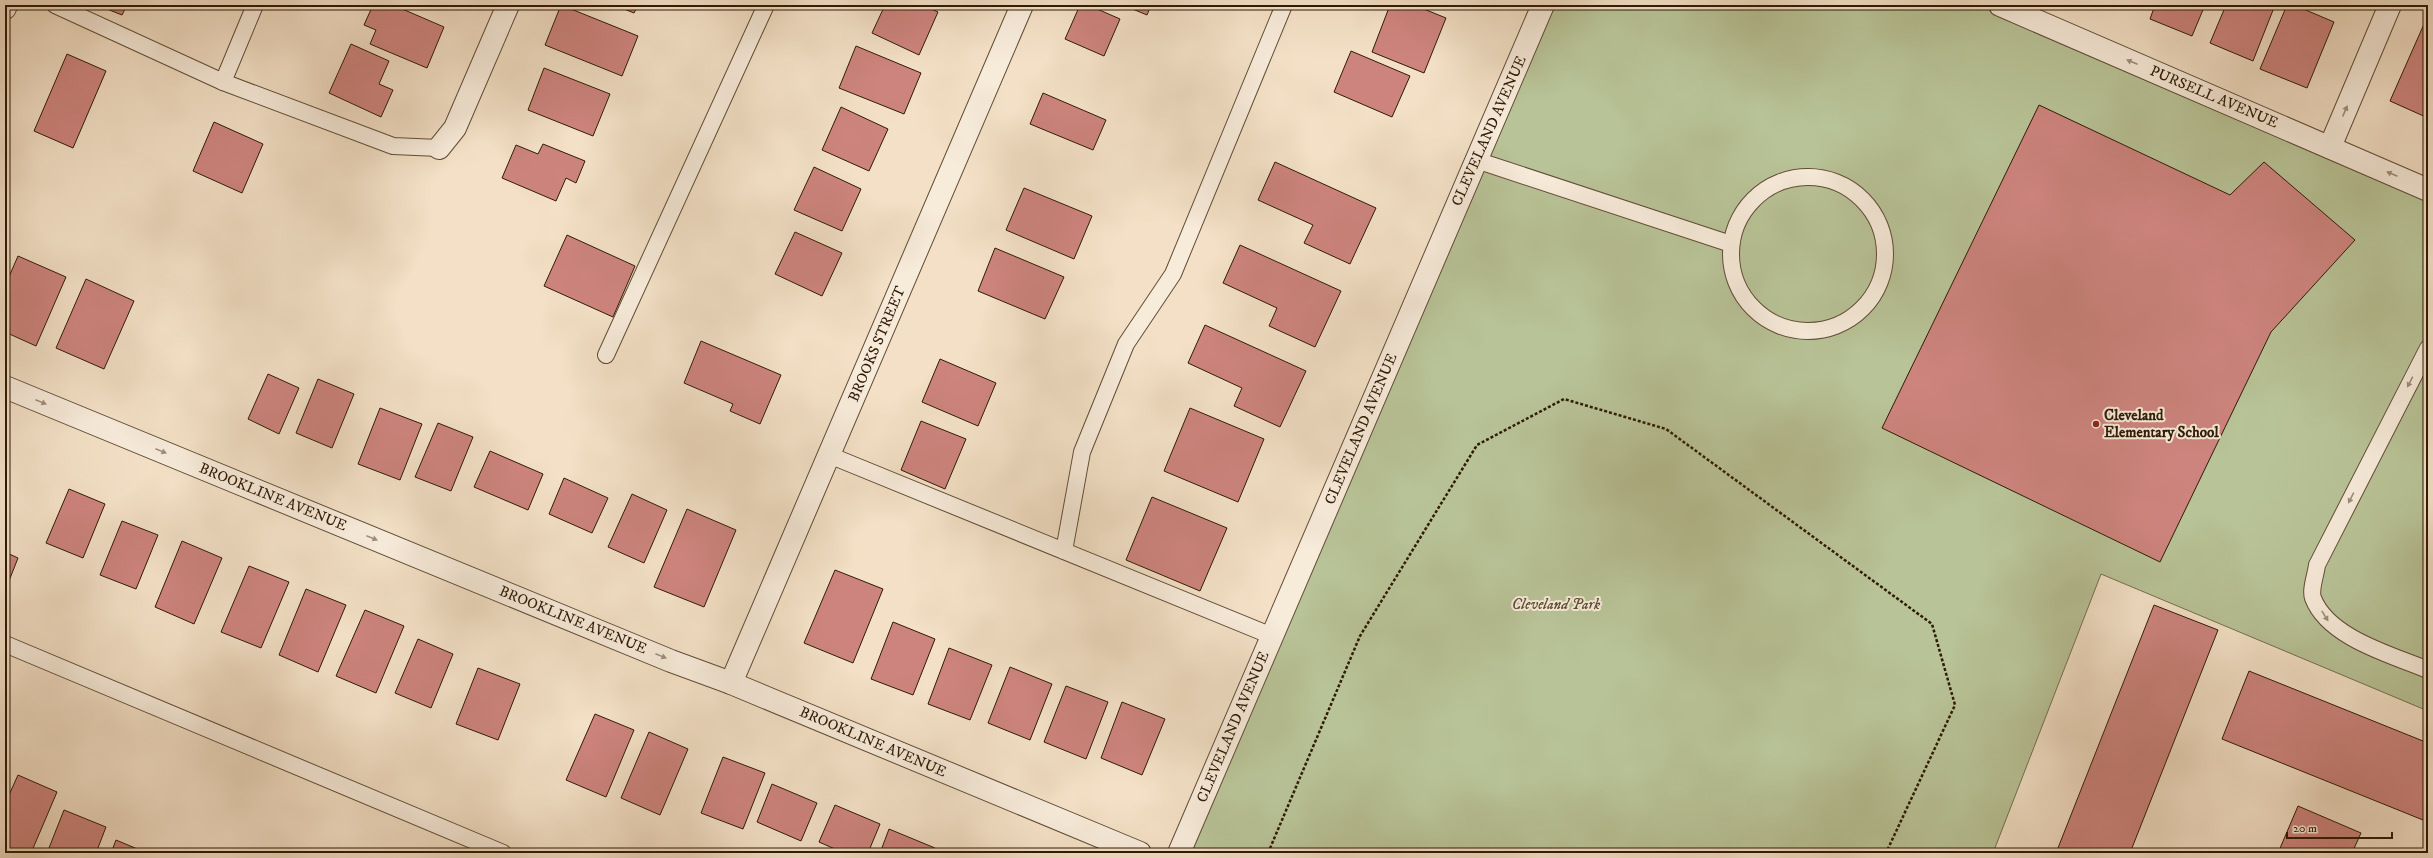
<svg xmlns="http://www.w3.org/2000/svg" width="2433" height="858" font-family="'IM FELL DW Pica',serif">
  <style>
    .green { fill: #b8c397; stroke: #746e4e }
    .building { fill: #cd847e; stroke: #2f1a06 }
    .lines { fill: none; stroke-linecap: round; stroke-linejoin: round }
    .service-casing { stroke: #604c36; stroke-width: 18 }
    .minor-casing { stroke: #604c36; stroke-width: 24 }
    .path { stroke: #2f1a06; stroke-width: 2.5; stroke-dasharray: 3 2; stroke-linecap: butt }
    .service { stroke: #f7ebda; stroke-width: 16 }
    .minor { stroke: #f7ebda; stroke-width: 22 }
    .oneway { fill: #9d8d7b }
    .poi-dot { fill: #8f2418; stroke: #f7ebda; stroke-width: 1.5 }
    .labels { text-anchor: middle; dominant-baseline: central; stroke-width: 4; stroke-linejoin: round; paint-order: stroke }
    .street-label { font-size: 15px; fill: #2f1a06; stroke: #f7ebda }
    .poi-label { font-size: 15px; font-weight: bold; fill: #2f1a06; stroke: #f7ebda; text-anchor: start }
    .park-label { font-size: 15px; font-style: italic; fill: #584d32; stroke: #f7ebda }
  </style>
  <rect width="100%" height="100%" fill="#f3e0c6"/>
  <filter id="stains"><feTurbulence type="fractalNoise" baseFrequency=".005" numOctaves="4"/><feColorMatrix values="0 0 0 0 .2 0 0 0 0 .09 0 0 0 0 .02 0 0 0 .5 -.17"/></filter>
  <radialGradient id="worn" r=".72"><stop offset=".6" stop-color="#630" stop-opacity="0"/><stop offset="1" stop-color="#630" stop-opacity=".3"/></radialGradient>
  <path class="green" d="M1543,5H2000L2428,190V711L2101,574L1993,853H1179Z"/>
  <g class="building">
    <path d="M97,5H127L122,15Z"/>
    <path d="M373,5H393L444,27L427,68L370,44L376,30L364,25Z"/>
    <path d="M561,5L638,36L622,76L545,45Z"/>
    <path d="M614,5H638L634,13Z"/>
    <path d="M885,5H923L938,12L919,55L872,33Z"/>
    <path d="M1080,5H1088L1120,19L1104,56L1065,39Z"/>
    <path d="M1123,5H1151L1147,15Z"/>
    <path d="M1390,5H1414L1446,18L1424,73L1372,52Z"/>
    <path d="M2155,5H2205L2192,36L2150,19Z"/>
    <path d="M2226,5H2275L2253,61L2210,43Z"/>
    <path d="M2287,5H2294L2334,22L2307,88L2260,69Z"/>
    <path d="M2428,15V118L2390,101Z"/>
    <path d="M351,44L389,61L379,84L393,90L381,117L329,93Z"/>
    <path d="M856,46L921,73L904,114L839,88Z"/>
    <path d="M1351,51L1410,76L1392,117L1334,92Z"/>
    <path d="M67,54L106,71L73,148L34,131Z"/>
    <path d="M544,68L610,94L593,136L528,110Z"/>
    <path d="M1043,93L1106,120L1093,150L1030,124Z"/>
    <path d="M2039,105L2230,195L2264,162L2355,240L2271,332L2160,562L1882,428Z"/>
    <path d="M841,107L888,129L869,171L822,150Z"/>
    <path d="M214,122L263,144L242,193L193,171Z"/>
    <path d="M543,144L585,161L576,183L566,178L556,201L502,178L516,145L538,154Z"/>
    <path d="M1275,162L1376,208L1350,264L1304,243L1313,225L1258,200Z"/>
    <path d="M814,167L861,189L842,231L794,210Z"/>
    <path d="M1024,188L1092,216L1074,259L1006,230Z"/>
    <path d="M795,232L842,253L822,296L775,274Z"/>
    <path d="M567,235L635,266L613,317L544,286Z"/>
    <path d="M1240,245L1341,291L1315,347L1269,326L1277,308L1223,283Z"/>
    <path d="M995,248L1064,277L1045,319L978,291Z"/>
    <path d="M18,256L66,277L36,346L5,332V286Z"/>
    <path d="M86,279L134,301L104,369L56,348Z"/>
    <path d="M1205,325L1306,371L1280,427L1234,406L1242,388L1188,363Z"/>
    <path d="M701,341L781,375L760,424L730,411L733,404L684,383Z"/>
    <path d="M940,359L996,383L978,426L922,402Z"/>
    <path d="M268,374L299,388L279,434L248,419Z"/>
    <path d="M318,379L354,394L332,448L296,433Z"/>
    <path d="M380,408L422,424L400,480L358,464Z"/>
    <path d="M1190,408L1264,439L1238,502L1164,471Z"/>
    <path d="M921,421L966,439L945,489L901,470Z"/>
    <path d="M438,423L473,437L451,491L415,477Z"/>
    <path d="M490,451L543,474L528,510L474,487Z"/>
    <path d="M564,478L608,498L592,533L549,514Z"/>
    <path d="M69,489L105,504L83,558L46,543Z"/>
    <path d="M632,494L667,510L644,563L608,547Z"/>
    <path d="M1152,497L1227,528L1200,591L1126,560Z"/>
    <path d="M687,509L736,530L704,607L654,587Z"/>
    <path d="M122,521L158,535L136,589L100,575Z"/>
    <path d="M182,541L222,558L194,624L155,607Z"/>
    <path d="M5,552L18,558L5,591Z"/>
    <path d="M249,566L289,582L261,648L221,632Z"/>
    <path d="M835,570L883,589L853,663L804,643Z"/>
    <path d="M306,589L346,605L318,672L279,655Z"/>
    <path d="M2154,605L2218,630L2130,853H2056Z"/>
    <path d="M365,610L404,626L376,693L336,676Z"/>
    <path d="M893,622L935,639L913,695L871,679Z"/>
    <path d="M418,639L453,654L431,708L395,693Z"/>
    <path d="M949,648L992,665L970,720L928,704Z"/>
    <path d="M1010,667L1052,684L1030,740L988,723Z"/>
    <path d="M478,668L520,684L498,740L456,724Z"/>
    <path d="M2249,671L2428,743V822L2222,739Z"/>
    <path d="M1066,686L1108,702L1086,759L1044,742Z"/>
    <path d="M1122,702L1165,719L1142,775L1101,758Z"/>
    <path d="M595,714L634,730L606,797L566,780Z"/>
    <path d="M649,732L688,749L660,815L621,798Z"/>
    <path d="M723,757L765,773L743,829L701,813Z"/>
    <path d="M18,775L57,792L31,853H5V804Z"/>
    <path d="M772,784L817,803L801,841L757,822Z"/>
    <path d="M835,805L880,824L868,853H844L819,842Z"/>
    <path d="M2298,806L2361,833L2352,853H2278Z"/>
    <path d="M64,810L106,827L96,853H47Z"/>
    <path d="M889,829L935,848L933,853H880Z"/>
    <path d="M116,840L147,853H111Z"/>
  </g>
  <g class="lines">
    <defs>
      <g id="service">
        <path d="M55,5L223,82L393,146L439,148"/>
        <path d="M223,82L255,5"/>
        <path d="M1476,160L1731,244"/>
        <circle cx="1808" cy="254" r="77"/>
        <path d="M2428,348L2317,565C2316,574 2310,590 2313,598C2328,638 2392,655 2428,670"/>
        <path d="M606,355L766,5"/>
        <path d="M829,455L1272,636"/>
        <path d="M1064,551L1082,452L1126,344L1173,274L1284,5"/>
        <path d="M5,644L503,853"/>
      </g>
      <g id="minor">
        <path d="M2000,5L2428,190"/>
        <path d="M5,8L6,5"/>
        <path d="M2330,147L2390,5"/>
        <path d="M439,148L455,128L508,5"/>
        <path d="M5,387L671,661L731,683L1140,853"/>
        <path d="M731,683L1022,5"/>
        <path d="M1179,853L1543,5"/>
      </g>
    </defs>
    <use href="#service" class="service-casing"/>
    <use href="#minor" class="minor-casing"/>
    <path class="path" d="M1268,853L1360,636L1477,445L1564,399L1666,429L1932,624L1955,705L1886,853"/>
    <use href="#service" class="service"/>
    <use href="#minor" class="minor"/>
  </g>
  <defs><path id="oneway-solid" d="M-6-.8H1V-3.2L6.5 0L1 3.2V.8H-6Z"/></defs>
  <g class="oneway">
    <use href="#oneway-solid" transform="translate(2132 62) rotate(-157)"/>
    <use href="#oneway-solid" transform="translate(2345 111) rotate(-67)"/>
    <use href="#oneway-solid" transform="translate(2392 174) rotate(-157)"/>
    <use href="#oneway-solid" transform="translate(2410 382) rotate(117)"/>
    <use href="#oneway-solid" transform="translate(41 402) rotate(22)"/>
    <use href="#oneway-solid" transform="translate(161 451) rotate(22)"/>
    <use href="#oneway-solid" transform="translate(2351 498) rotate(117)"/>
    <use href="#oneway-solid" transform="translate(372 538) rotate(22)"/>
    <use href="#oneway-solid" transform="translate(2325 616) rotate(58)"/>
    <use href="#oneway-solid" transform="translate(661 656) rotate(22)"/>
  </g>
  <circle class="poi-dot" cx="2096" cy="424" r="4"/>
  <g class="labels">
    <g class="street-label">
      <text transform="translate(2214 97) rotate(23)">PURSELL AVENUE</text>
      <text transform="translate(1489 131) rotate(-66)">CLEVELAND AVENUE</text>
      <text transform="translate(877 344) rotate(-67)">BROOKS STREET</text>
      <text transform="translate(1361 429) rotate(-67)">CLEVELAND AVENUE</text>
      <text transform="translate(273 497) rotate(22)">BROOKLINE AVENUE</text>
      <text transform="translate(573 620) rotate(22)">BROOKLINE AVENUE</text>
      <text transform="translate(1233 727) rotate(-67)">CLEVELAND AVENUE</text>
      <text transform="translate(873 742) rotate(23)">BROOKLINE AVENUE</text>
    </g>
    <g class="poi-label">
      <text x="2104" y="415">Cleveland<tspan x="2104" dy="17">Elementary School</tspan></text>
    </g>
    <g class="park-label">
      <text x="1556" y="604">Cleveland Park</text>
    </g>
  </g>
  <rect width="2433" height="858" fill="none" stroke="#f3e0c6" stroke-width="20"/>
  <rect x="6" y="6" width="2421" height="846" fill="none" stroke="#2f1a06" stroke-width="2"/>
  <rect x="10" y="10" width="2413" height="838" fill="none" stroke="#2f1a06"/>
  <path d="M2287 832v6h105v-6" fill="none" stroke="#2f1a06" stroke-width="2"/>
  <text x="2293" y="832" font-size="12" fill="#2f1a06" stroke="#f7ebda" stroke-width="3" paint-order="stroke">20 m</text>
  <rect width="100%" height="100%" filter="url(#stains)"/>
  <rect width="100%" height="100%" fill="url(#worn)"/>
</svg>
